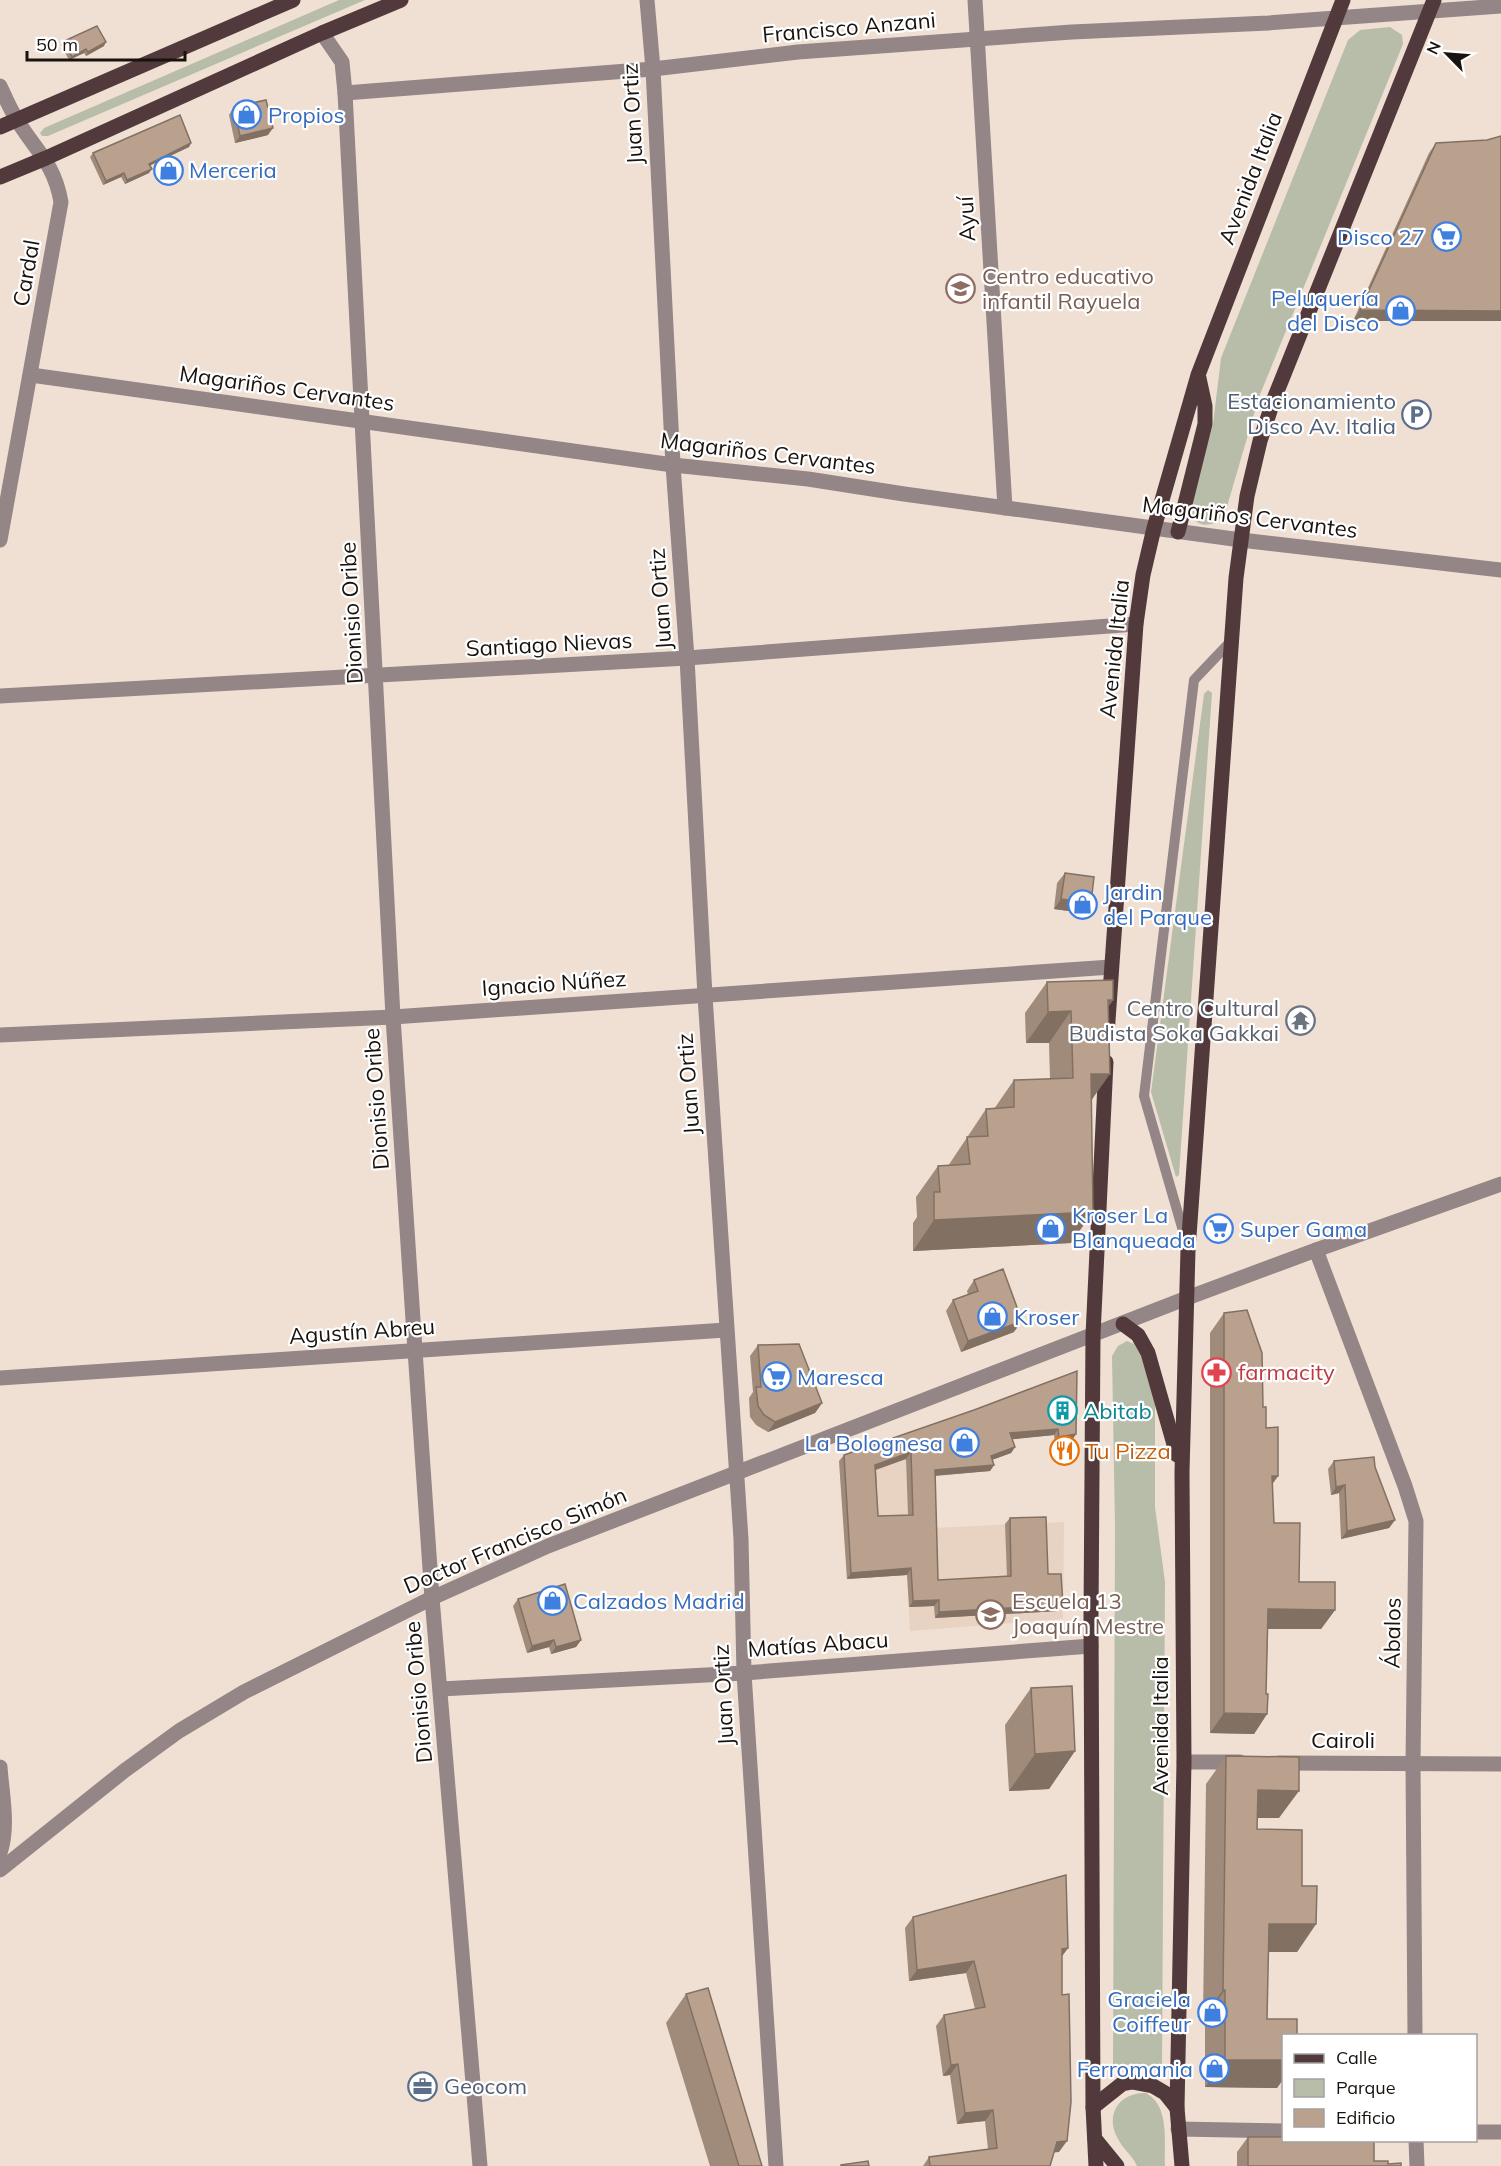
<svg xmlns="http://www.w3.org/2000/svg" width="1501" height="2166" font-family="Mulish,sans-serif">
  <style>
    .built { fill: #e8d2c1 }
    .green { fill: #b7bda8 }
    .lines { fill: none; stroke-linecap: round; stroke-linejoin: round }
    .service { stroke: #948586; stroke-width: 10 }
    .minor { stroke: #948586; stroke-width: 15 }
    .tertiary { stroke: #948586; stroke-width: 15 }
    .primary { stroke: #523a3c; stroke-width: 15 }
    .wall { fill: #a08a7a; fill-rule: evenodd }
    .shaded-wall { fill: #827163 }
    .building { fill: #baa18e; stroke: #827163; stroke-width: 1.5; fill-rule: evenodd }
    .labels { text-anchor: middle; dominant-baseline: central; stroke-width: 4.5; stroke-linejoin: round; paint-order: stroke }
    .street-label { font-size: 22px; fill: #18130f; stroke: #fff }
    .shop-label { font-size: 22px; fill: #366cbe; stroke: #fff; text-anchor: start }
    .education-label { font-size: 22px; fill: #785e54; stroke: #fff; text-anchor: start }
    .service-label { font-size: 22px; fill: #4e5e75; stroke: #fff; text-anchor: end }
    .worship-label { font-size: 22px; fill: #5b616d; stroke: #fff; text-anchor: end }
    .health-label { font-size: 22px; fill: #be3a42; stroke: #fff; text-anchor: start }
    .culture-label { font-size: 22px; fill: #0d838f; stroke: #fff; text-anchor: start }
    .food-label { font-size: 22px; fill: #c56008; stroke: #fff; text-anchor: start }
  </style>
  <rect width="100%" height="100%" fill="#f0e0d4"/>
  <path class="built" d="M928,1430L933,1528L1064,1522L1063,1619L910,1631L907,1575L847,1579L839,1461Z"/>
  <g class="green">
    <path d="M339,0H365L48,136H42L40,133L44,128Z"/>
    <path d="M1390,27L1402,35L1403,44L1259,397L1226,510C1219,526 1201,531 1190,515V507L1213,424L1221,358L1348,40L1360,30Z"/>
    <path d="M1208,690L1212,693L1179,1175L1176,1177L1151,1092L1204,694Z"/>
    <path d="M1127,1341L1134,1344L1142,1358L1155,1401V1507L1165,1582L1162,2068C1144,2068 1136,2058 1115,2070L1113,2068L1115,1526L1112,1356L1118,1346Z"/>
    <path d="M1146,2093C1170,2106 1164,2142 1165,2166H1137C1132,2155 1123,2149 1118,2139C1104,2114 1120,2092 1146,2093Z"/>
  </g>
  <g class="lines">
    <path class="service" d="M1186,1241L1144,1096L1194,680L1232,640"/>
    <g class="minor">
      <path d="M647,0L653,69L673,465L687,658L705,996L741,1539L744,1673L776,2166"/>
      <path d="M975,0L1005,508"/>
      <path d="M322,33L342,62L345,93L393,1017L415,1350L432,1598L480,2166"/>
      <path d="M0,86C5,97 10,109 17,120C36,151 54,163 61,202L0,540"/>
      <path d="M345,93L653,69L798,52L1072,32L1268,23L1501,6"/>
      <path d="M31,375L673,465L808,479L904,494L1241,540L1501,570"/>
      <path d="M0,696L687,658L1136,624"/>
      <path d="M0,1035L393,1017L1111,967"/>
      <path d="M1316,1250L1405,1486L1416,1521L1413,1763L1415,2036"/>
      <path d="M0,1378L726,1330"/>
      <path d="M441,1689L744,1673L1091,1646"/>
      <path d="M1184,1762H1240"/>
      <path d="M1279,1763L1501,1764"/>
      <path d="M0,1767C2,1795 9,1826 0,1853"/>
      <path d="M1178,2129L1284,2131"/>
      <path d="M1476,2132H1501"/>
      <path d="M1416,2140L1417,2166"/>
    </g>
    <path class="tertiary" d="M0,1870L124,1771L179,1731L244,1692L432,1598L548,1546L1187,1298L1316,1250L1501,1184"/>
    <g class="primary">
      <path d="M0,127L293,0"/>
      <path d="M0,177L46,158L322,33L401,0"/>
      <path d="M1178,532L1205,424V406L1199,378"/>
      <path d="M1107,1035L1136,624L1143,575L1154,528L1198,375L1343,0"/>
      <path d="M1123,1324L1138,1335L1148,1353L1177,1455"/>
      <path d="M1093,2107L1122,2084L1132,2082L1153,2086L1165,2093L1177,2108"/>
      <path d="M1095,2139L1117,2166"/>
      <path d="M1096,2166L1093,2107L1091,1615L1093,1335L1106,1062"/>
      <path d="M1182,2166L1177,2108L1184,1762L1182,1472L1188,1250L1236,578L1247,496L1260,441L1274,399L1434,0"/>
    </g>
  </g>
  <g class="wall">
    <path d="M64,41L104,46L86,56L84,53L69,60L61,45Z"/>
    <path d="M234,107L268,135L235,143L229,115Z"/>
    <path d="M1501,136V321H1353L1429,153L1436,143L1487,140Z"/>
    <path d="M191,143L189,147L150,165L149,173L125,184L121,177L103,185L90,157L93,153Z"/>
    <path d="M1065,873L1083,913L1054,909L1057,883Z"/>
    <path d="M1047,982L1113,1000L1108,1007L1092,1100L1071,1243L913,1251V1223L917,1217L916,1197L938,1166H948L986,1109H994L1014,1080L1050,1079L1049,1043H1026L1025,1013Z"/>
    <path d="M974,1280L1014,1332L961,1352L946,1311L953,1300L968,1295L967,1291Z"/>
    <path d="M1224,1313L1263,1407L1266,1428L1278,1476L1272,1484L1274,1523L1299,1582L1335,1610L1321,1629H1268L1266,1694L1267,1714L1254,1734L1210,1733V1333Z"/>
    <path d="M758,1345L822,1403L815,1413L768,1432L756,1425L750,1417L749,1398L753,1392L750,1356Z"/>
    <path d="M1077,1371L1076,1434L1072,1440L1055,1443L1054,1435L1012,1439L1015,1447L1011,1453L992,1460L994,1465L990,1471L935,1476L938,1580L1007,1577L1005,1524L1010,1518L1048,1574L1063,1605L1058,1611L935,1618L934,1606L909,1607L907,1575L847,1579L839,1461L844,1455L974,1410ZM906,1459L908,1515L878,1516L876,1470Z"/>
    <path d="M1334,1461L1375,1467L1395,1520L1389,1528L1341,1539L1339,1493L1331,1495L1328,1469Z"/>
    <path d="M518,1599L581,1640L576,1647L551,1654L549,1647L527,1653L513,1606Z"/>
    <path d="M1031,1688L1075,1751L1049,1789L1009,1791L1005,1725Z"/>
    <path d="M1226,1756L1279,1818H1257V1829L1302,1886L1316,1924L1297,1952H1268L1267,2019L1284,2036V2078L1277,2088L1205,2087V2018H1203L1206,1784Z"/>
    <path d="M913,1917L1068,1948L1062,1956L1059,2152H1054L1050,2166H923L929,2157L988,2149L985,2121L957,2124L950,2075L943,2076L936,2026L944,2015L975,2009L966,1973L909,1981L905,1928Z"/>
    <path d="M686,1994L762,2166H710L666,2023Z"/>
    <path d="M1248,2137L1388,2164L1401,2166H1237V2152Z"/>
  </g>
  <g class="shaded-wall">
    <path d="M106,42L104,46L86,56L88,52Z"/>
    <path d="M86,49L84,53L69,60L72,57Z"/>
    <path d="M273,128L268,135L235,143L240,136Z"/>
    <path d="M191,143L189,147L147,167L149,164Z"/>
    <path d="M152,169L149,173L125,184L127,180Z"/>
    <path d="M124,173L121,177L103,185L106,181Z"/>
    <path d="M1360,310L1501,311V321H1353Z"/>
    <path d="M1061,899L1091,903L1083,913L1054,909Z"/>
    <path d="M1108,1000H1113L1091,1031Z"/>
    <path d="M1071,1011L1049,1043H1026L1048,1012Z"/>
    <path d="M1091,1074H1110L1088,1105Z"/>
    <path d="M1093,1212L1071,1243L913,1251L934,1220Z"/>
    <path d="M1022,1321L1014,1332L961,1352L968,1341Z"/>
    <path d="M822,1403L815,1413L768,1432L775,1422Z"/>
    <path d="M1058,1429L1054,1435L1006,1440L1010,1433Z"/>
    <path d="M1076,1434L1072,1440L1055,1443L1059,1437Z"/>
    <path d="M1015,1447L1011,1453L986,1462L991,1456Z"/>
    <path d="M911,1452L906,1459L871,1471L875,1465Z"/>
    <path d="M994,1465L990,1471L930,1476L935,1470Z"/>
    <path d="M1272,1476H1278L1264,1496Z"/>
    <path d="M1345,1485L1339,1493L1331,1495L1336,1487Z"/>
    <path d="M1395,1520L1389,1528L1341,1539L1347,1531Z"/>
    <path d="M911,1568L907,1575L847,1579L851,1573Z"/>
    <path d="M939,1600L934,1606L909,1607L913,1601Z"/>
    <path d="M1063,1605L1058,1611L935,1618L939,1612Z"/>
    <path d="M1268,1609L1335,1610L1321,1629H1254Z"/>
    <path d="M554,1640L549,1647L527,1653L532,1646Z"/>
    <path d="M581,1640L576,1647L551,1654L556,1647Z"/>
    <path d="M1224,1713L1267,1714L1254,1734L1210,1733Z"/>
    <path d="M1075,1751L1049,1789L1009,1791L1035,1754Z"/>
    <path d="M1258,1790L1299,1791L1279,1818H1238Z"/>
    <path d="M1269,1924H1316L1297,1952H1249Z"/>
    <path d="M1068,1948L1060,1959L1062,1949Z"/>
    <path d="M974,1961L966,1973L909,1981L917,1970Z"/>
    <path d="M1223,1990H1225L1205,2018H1203Z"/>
    <path d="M1225,2060H1284V2078L1277,2088L1205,2087Z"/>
    <path d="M958,2064L950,2075L943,2076L951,2065Z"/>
    <path d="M993,2110L985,2121L957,2124L965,2113Z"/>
    <path d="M1067,2141L1059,2152L1049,2153L1057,2142Z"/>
  </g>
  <g class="building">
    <path d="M97,26L106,42L88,52L86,49L72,57L64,41Z"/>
    <path d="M266,100L273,128L240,136L234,107Z"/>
    <path d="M180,115L191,143L149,164L152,169L127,180L124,173L106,181L93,153Z"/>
    <path d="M1501,136V311L1360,310L1436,143L1487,140Z"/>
    <path d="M1065,873L1094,877L1091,903L1061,899Z"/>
    <path d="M1113,980V1000H1108L1110,1074H1091L1093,1212L934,1220V1192H940L938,1166L970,1164L967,1137L988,1136L986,1109L1014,1107V1080L1073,1078L1071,1011L1048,1012L1047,982Z"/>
    <path d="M1003,1269L1022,1321L968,1341L953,1300L978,1291L974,1280Z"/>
    <path d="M1247,1310L1262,1353L1263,1407H1266V1428L1278,1427V1476H1272L1274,1523H1300L1299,1582H1335V1610L1268,1609L1266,1694H1268L1267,1714L1224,1713V1313Z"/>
    <path d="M799,1344L822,1403L775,1422L764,1415L758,1406L756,1387H761L758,1345Z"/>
    <path d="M1077,1371L1076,1434L1059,1437L1058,1429L1010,1433L1015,1447L991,1456L994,1465L935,1470L938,1580L1011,1576L1010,1518L1046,1517L1048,1574H1061L1063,1605L939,1612V1600L913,1601L911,1568L851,1573L844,1455L974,1410ZM911,1452L913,1515L878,1516L875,1465Z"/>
    <path d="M1374,1457L1375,1467L1395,1520L1347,1531L1345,1485L1336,1487L1334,1461Z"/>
    <path d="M565,1584L581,1640L556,1647L554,1640L532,1646L518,1599Z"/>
    <path d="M1072,1686L1075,1751L1035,1754L1031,1688Z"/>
    <path d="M1226,1756L1299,1757V1791L1258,1790L1257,1829L1302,1830V1886H1317L1316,1924H1269L1267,2019H1297V2036H1284V2060H1225V1990H1223Z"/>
    <path d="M1066,1875L1068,1948L1062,1949V1995L1069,1994L1071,2102L1067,2141L1057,2142L1050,2166H930L929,2157L997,2148L993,2110L965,2113L958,2064L951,2065L944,2015L985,2007L974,1961L917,1970L913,1917Z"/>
    <path d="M708,1988L762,2166H739L686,1994Z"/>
    <path d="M1248,2137H1284V2140H1374V2161H1388V2164L1401,2163V2166H1248Z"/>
    <path d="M868,2161L869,2166H841V2165Z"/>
  </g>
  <defs>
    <symbol id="shop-ring" viewBox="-11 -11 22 22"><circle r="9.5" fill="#fff" stroke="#3f7fe0" stroke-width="1.5"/><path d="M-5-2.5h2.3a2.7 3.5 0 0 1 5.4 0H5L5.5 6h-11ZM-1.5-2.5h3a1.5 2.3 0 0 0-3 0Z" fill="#3f7fe0"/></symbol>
    <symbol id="supermarket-ring" viewBox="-11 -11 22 22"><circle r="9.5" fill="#fff" stroke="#3f7fe0" stroke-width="1.5"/><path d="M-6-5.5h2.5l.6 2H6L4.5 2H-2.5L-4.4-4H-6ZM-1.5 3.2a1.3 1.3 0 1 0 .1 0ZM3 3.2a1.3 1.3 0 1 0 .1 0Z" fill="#3f7fe0"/></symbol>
    <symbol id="school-ring" viewBox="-11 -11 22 22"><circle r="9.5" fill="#fff" stroke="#8d6e63" stroke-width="1.5"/><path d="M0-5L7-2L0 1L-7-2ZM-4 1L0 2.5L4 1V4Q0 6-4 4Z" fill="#8d6e63"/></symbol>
    <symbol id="parking-ring" viewBox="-11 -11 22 22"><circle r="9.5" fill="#fff" stroke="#5c6f8a" stroke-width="1.5"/><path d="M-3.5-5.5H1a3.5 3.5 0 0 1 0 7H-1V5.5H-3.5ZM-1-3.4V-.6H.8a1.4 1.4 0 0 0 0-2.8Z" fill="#5c6f8a"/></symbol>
    <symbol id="temple-ring" viewBox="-11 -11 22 22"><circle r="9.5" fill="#fff" stroke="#6b7280" stroke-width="1.5"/><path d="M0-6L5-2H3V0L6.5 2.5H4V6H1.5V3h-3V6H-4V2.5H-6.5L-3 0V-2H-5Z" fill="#6b7280"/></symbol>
    <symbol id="pharmacy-ring" viewBox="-11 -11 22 22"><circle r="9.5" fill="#fff" stroke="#e0444e" stroke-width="1.5"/><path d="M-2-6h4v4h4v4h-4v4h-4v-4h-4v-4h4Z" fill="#e0444e"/></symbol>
    <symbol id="building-ring" viewBox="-11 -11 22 22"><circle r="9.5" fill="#fff" stroke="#0f9aa8" stroke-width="1.5"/><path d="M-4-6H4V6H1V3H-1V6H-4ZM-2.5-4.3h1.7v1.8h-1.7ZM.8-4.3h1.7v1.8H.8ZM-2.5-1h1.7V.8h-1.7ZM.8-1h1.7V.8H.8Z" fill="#0f9aa8"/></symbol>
    <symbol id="restaurant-ring" viewBox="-11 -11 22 22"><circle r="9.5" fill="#fff" stroke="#e8710a" stroke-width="1.5"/><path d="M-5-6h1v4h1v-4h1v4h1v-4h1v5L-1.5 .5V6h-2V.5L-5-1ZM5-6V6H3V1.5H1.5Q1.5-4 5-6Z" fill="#e8710a"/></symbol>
    <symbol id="office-ring" viewBox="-11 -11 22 22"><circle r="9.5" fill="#fff" stroke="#5c6f8a" stroke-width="1.5"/><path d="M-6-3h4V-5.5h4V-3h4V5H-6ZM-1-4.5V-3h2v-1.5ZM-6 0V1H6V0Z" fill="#5c6f8a"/></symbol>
  </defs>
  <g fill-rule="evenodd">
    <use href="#shop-ring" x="230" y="98" width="33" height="33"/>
    <use href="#shop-ring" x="152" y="154" width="33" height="33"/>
    <use href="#supermarket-ring" x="1430" y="220" width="33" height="33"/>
    <use href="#school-ring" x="944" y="272" width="33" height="33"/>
    <use href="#shop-ring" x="1384" y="294" width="33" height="33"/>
    <use href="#parking-ring" x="1400" y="398" width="33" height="33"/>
    <use href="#shop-ring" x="1066" y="888" width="33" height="33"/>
    <use href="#temple-ring" x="1284" y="1004" width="33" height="33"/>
    <use href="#shop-ring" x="1034" y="1212" width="33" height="33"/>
    <use href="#supermarket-ring" x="1202" y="1212" width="33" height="33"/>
    <use href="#shop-ring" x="976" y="1300" width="33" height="33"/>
    <use href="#pharmacy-ring" x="1200" y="1356" width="33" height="33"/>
    <use href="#supermarket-ring" x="760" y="1360" width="33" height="33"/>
    <use href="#building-ring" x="1046" y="1394" width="33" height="33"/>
    <use href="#shop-ring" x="948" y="1426" width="33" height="33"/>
    <use href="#restaurant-ring" x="1048" y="1434" width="33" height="33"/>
    <use href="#shop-ring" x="536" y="1584" width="33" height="33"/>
    <use href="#school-ring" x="974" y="1598" width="33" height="33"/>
    <use href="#shop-ring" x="1196" y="1996" width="33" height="33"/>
    <use href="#shop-ring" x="1198" y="2052" width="33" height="33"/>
    <use href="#office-ring" x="406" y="2070" width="33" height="33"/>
  </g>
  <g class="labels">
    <g class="street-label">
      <text transform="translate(849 27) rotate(-5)">Francisco Anzani</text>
      <text transform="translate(632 114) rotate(-93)">Juan Ortiz</text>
      <text transform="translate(1250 178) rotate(-69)">Avenida Italia</text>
      <text transform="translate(966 219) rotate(-93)">Ayuí</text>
      <text transform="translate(26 273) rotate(-80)">Cardal</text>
      <text transform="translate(287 388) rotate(8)">Magariños Cervantes</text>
      <text transform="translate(768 453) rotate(7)">Magariños Cervantes</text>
      <text transform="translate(1250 517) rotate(7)">Magariños Cervantes</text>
      <text transform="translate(660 599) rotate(-94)">Juan Ortiz</text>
      <text transform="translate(351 613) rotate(-93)">Dionisio Oribe</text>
      <text transform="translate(549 644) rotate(-3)">Santiago Nievas</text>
      <text transform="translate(1114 649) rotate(-84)">Avenida Italia</text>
      <text transform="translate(554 983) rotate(-4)">Ignacio Núñez</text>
      <text transform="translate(688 1084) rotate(-94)">Juan Ortiz</text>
      <text transform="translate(376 1099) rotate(-94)">Dionisio Oribe</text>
      <text transform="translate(362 1331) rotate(-4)">Agustín Abreu</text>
      <text transform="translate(515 1540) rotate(-23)">Doctor Francisco Simón</text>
      <text transform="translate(1392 1633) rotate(-89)">Ábalos</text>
      <text transform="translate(818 1644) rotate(-4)">Matías Abacu</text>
      <text transform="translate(418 1692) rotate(-95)">Dionisio Oribe</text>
      <text transform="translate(723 1695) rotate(-93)">Juan Ortiz</text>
      <text transform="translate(1160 1726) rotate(-90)">Avenida Italia</text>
      <text x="1343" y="1740">Cairoli</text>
    </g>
    <g class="shop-label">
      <text x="268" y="115">Propios</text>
      <text x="189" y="170">Merceria</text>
      <text x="1425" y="237" text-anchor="end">Disco 27</text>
      <text x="1379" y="298" text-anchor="end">Peluquería<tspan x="1379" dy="25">del Disco</tspan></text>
      <text x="1103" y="892">Jardin<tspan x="1103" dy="25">del Parque</tspan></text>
      <text x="1072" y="1215">Kroser La<tspan x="1072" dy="25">Blanqueada</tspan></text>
      <text x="1240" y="1229">Super Gama</text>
      <text x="1014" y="1317">Kroser</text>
      <text x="797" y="1377">Maresca</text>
      <text x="943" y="1443" text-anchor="end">La Bolognesa</text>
      <text x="573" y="1601">Calzados Madrid</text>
      <text x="1191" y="1999" text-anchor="end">Graciela<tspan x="1191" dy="25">Coiffeur</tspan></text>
      <text x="1193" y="2069" text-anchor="end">Ferromania</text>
    </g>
    <g class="education-label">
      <text x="982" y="276">Centro educativo<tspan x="982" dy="25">infantil Rayuela</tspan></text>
      <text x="1012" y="1601">Escuela 13<tspan x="1012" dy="25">Joaquín Mestre</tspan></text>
    </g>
    <g class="service-label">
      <text x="1396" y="401">Estacionamiento<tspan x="1396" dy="25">Disco Av. Italia</tspan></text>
      <text x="444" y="2086" text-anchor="start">Geocom</text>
    </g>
    <g class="worship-label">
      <text x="1279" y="1008">Centro Cultural<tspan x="1279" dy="25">Budista Soka Gakkai</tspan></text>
    </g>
    <g class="health-label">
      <text x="1238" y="1372">farmacity</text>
    </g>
    <g class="culture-label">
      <text x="1083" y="1411">Abitab</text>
    </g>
    <g class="food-label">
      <text x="1085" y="1451">Tu Pizza</text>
    </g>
  </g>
  <rect x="1282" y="2034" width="195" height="108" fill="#ffffff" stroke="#a3a19f" stroke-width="1.5"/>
  <rect x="1294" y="2054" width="30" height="9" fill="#523a3c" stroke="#a3a19f" stroke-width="1.5"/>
  <text x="1336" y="2064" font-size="18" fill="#18130f">Calle</text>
  <rect x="1294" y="2079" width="30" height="18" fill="#b7bda8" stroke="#a3a19f" stroke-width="1.5"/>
  <text x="1336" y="2094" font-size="18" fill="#18130f">Parque</text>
  <rect x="1294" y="2109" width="30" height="18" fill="#baa18e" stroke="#a3a19f" stroke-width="1.5"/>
  <text x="1336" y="2124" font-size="18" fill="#18130f">Edificio</text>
  <g transform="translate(1447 54) rotate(295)" stroke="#ffffff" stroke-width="4.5" paint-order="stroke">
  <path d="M0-4.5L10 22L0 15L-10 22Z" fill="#18130f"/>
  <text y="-9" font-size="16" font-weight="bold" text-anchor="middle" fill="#18130f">N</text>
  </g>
  <path d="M27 51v9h158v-9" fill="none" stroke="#18130f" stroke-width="3"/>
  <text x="36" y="51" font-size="18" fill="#18130f" stroke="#ffffff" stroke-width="4.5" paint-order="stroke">50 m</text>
</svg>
